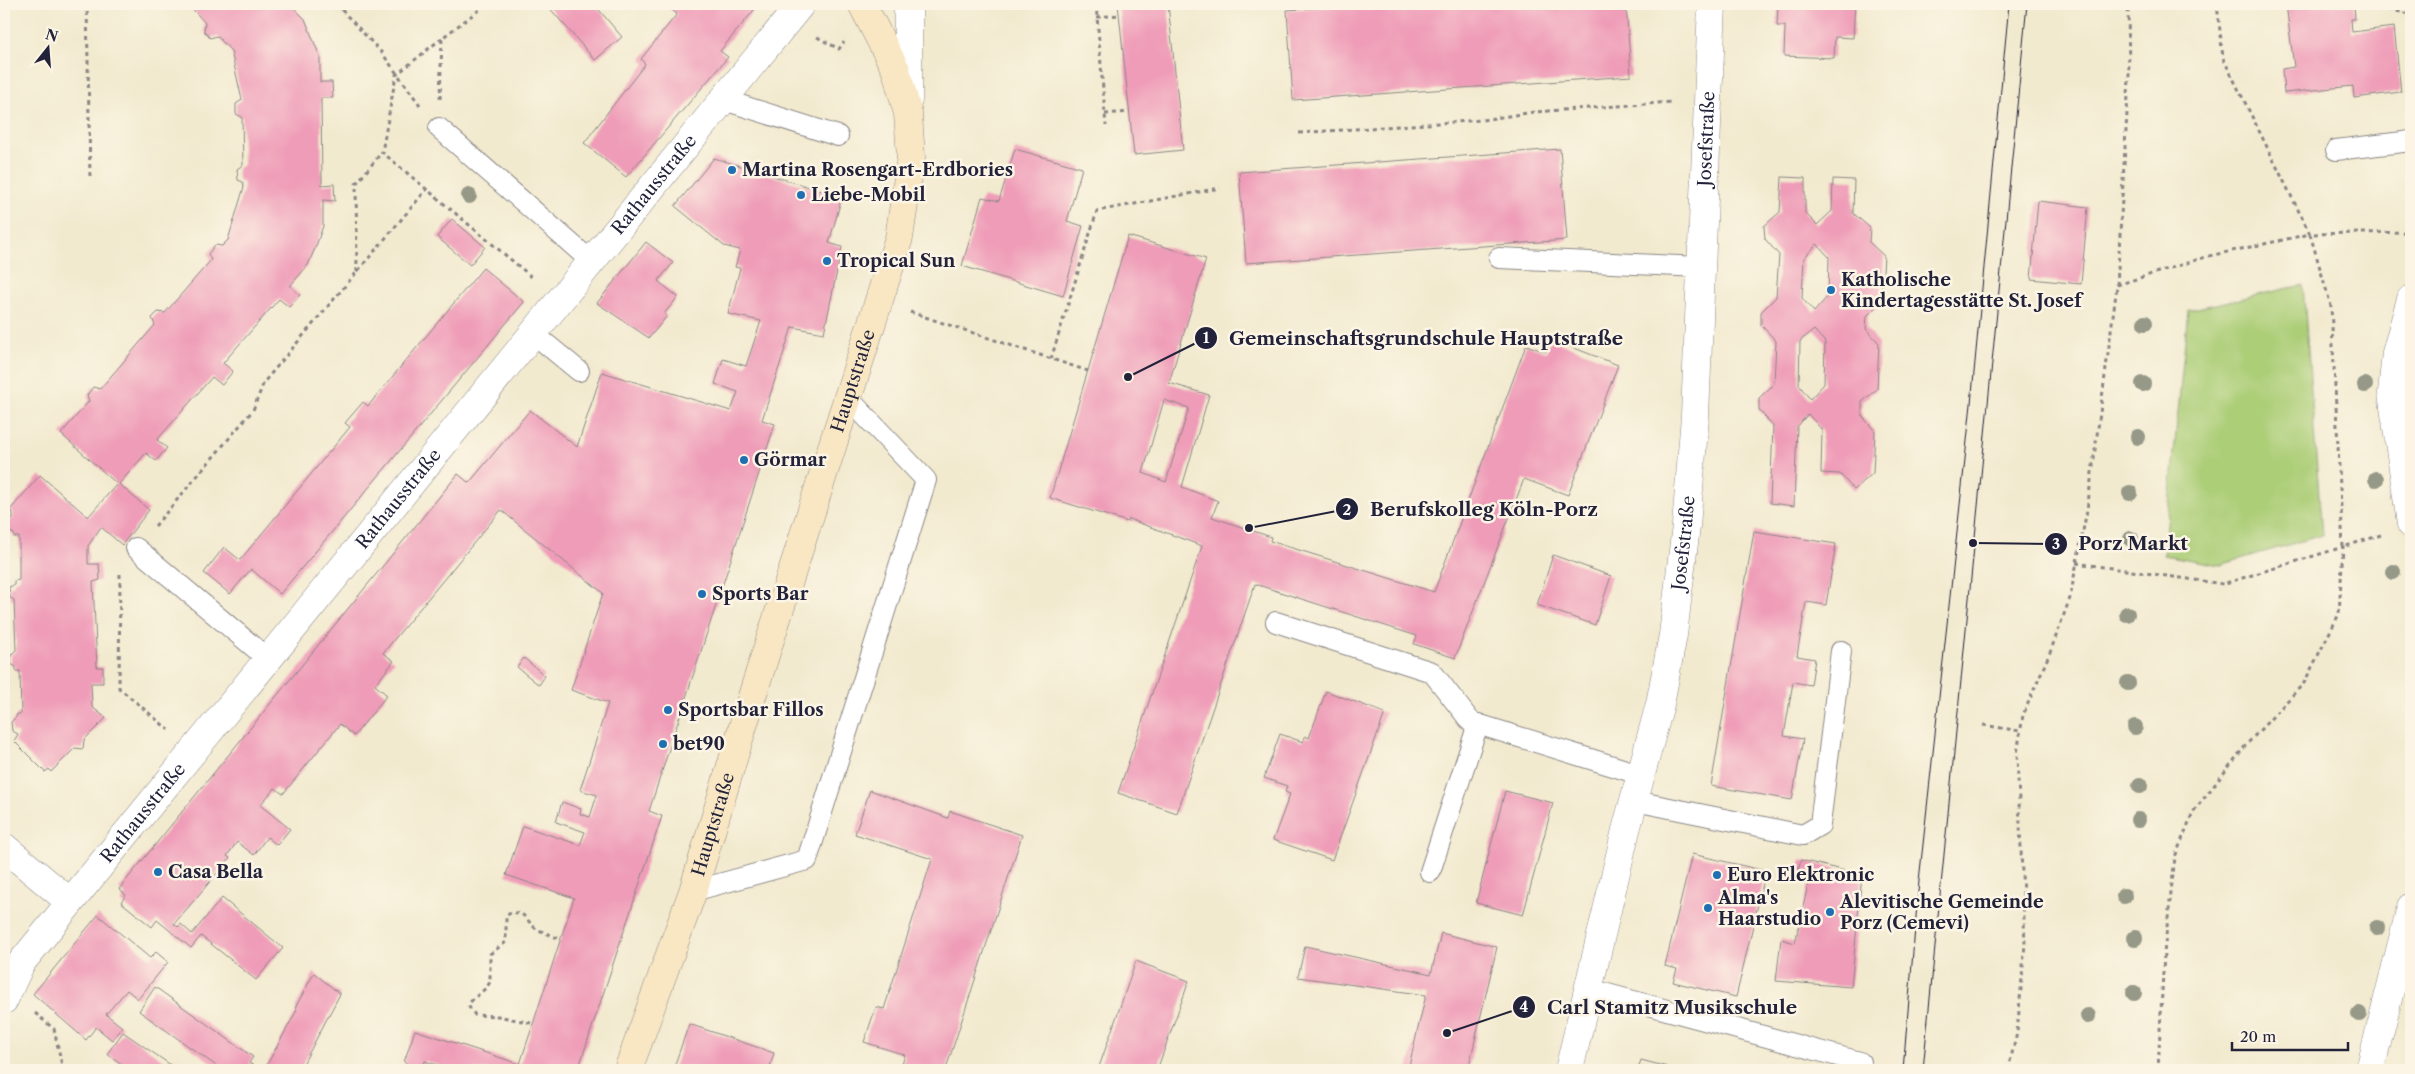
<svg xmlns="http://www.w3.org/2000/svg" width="2415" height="1074" font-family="'Libre Caslon Text',serif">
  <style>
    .green { fill: #acce77; stroke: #677859 }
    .building { fill: #ef9cb8; fill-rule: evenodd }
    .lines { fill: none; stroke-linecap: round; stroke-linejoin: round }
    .service-casing { stroke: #8a8685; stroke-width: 22 }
    .minor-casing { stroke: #8a8685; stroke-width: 29 }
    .tertiary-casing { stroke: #8a8685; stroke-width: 29 }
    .secondary-casing { stroke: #8a8685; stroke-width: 29 }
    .path { stroke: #8a8685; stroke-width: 3; stroke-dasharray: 4 4; stroke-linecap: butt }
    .service { stroke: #fff; stroke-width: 20 }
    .minor { stroke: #fff; stroke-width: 28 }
    .tertiary { stroke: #fff; stroke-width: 28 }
    .secondary { stroke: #f9e7c3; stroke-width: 28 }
    .tram { stroke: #22223b; stroke-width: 1 }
    .tree { fill: #969988 }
    .poi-dot { fill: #1f6fb2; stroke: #fcf5e5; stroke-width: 2 }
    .labels { text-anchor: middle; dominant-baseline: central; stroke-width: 5; stroke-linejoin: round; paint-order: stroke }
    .street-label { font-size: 18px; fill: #22223b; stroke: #fcf5e5 }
    .poi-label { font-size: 18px; font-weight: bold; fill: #22223b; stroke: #fcf5e5; text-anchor: start }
    .leader { fill: none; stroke: #22223b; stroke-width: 2 }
    .callout-dot { fill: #22223b; stroke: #fcf5e5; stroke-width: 2 }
    .mark-label { font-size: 15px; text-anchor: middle; font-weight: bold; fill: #fff }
    .callout-label { font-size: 19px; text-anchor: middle; font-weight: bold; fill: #22223b; stroke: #fcf5e5; stroke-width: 5; stroke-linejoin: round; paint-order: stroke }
  </style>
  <rect width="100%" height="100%" fill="#fcf5e5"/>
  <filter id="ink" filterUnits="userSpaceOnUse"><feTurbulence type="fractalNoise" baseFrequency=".02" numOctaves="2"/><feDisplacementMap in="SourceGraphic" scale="10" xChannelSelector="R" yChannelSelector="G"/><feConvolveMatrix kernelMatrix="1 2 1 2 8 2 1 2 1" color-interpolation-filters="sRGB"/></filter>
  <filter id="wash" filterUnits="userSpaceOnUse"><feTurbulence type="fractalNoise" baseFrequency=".0096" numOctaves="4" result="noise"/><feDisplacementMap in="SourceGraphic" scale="20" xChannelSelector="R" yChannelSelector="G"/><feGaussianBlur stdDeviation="1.12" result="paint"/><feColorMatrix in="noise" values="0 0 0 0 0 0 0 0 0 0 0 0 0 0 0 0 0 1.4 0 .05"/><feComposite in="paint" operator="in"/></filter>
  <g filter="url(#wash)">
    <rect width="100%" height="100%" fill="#f2eacf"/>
    <path class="green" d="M2303,285L2322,535L2220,565L2164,555L2188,310Z"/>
    <g id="blocks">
      <g class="building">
        <path d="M188,4H290L305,19L320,57V82H332L333,98H321L322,185L334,184L335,201L323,200V226L316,246L308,265L290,286L300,295L289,307L279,299L223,363L233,371L222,385L212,377L157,440L167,448L156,461L146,453L119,484L149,510L122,545L101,527L88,546V564H99L100,580L93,582L97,667H103V683H91L92,707L106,718L84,740L83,749L75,748L51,772L49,769L45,772L14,741L18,734L12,731L11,722L16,717L17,714H21L20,671H16V667L11,664V655L16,650L14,600L10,598L9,587L14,585V581L19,580V537H14V534L8,531V521L13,518V513L10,510L40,475L88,517L117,484L61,434L89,401L87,395L93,387L100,389L155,325L152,318L158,312L165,313L211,260L208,254L215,245L222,246L228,240L244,187L243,182L238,180L237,169L243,165L242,117L236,114V104L242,100L231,51L217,36L210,38L204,31L205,23Z"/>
        <path d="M546,4H594L622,37L595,60Z"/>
        <path d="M671,4H759L720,51L728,57L626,177L584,143L645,64L641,59L677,14L668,7Z"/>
        <path d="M1118,4H1168L1183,150L1134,155Z"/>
        <path d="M1369,4H1626L1631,76L1293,100L1287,10Z"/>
        <path d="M1778,4H1855L1853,38L1835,37L1834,58L1784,56L1785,26H1777Z"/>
        <path d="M2286,4H2354L2355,19H2351L2352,32L2394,27L2401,92L2354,98L2353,86L2284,93L2282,69L2294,67Z"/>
        <path d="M1015,149L1082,168L1067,221L1083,226L1063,296L962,266L982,197L999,201Z"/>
        <path d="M1560,149L1567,240L1246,263L1239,172Z"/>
        <path d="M714,158L842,197L829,243L842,247L824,333L792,327L762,420L775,424L649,811L662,816L578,1070H453L425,1061L422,1070L404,1062L415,1030L520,1064L574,898L506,875L523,826L580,845L585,832L556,822L562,802L581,809L580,814L590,817L597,795L580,790L608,703L571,690L603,593L501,510L383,653L394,661L375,685L387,695L354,736L340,724L283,794L275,788L260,805L290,829L277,845L267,837L254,855L237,842L227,856L230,858L174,924L178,927L181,924L192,934L222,898L283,948L256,980L201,936L191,948L157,920L152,927L121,902L126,895L119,889L458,474L469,483L530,410L577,447L602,372L731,411L738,392L715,384L723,359L746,366L761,321L728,314L740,268L735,267L740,250L724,246L675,206Z"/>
        <path d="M1782,177L1805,178V213L1817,225L1832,211L1833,179L1854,180L1853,213L1870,228L1869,242L1884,256L1881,302L1867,316L1866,329L1879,343L1877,389L1862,402V416L1875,431L1873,473L1854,490L1840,474L1821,473L1822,430L1808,414L1797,427L1794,506L1770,503L1773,426L1759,410V398L1774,384L1776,341L1761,325V312L1776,297L1779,255L1765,239L1764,226L1780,212ZM1817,244L1829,257L1828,296L1814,312L1802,298L1804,258ZM1814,330L1825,342L1824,384L1810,399L1799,385L1800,341Z"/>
        <path d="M2038,201L2088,207L2081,284L2031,279Z"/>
        <path d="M452,219L485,247L470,265L437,237Z"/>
        <path d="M1128,236L1206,259L1169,383L1209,395L1182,487L1218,501L1212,517L1271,537L1270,541L1434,592L1526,345L1546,352L1551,339L1618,365L1568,495L1524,479L1455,658L1414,644L1417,636L1255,584L1177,813L1118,793L1202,546L1129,519L1128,522L1050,498ZM1164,400L1189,408L1166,482L1143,473Z"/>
        <path d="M646,242L673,263L658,281L678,297L664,314L667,316L649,338L597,303Z"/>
        <path d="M483,268L524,302L280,594L251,569L230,594L204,573L224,547L240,560L350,427L345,423L363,402L368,406Z"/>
        <path d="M1754,531L1836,544L1826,605L1806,602L1797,656L1815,659L1811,685L1793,682L1784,736L1803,739L1792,800L1711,786Z"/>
        <path d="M1553,555L1611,576L1595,625L1537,605Z"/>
        <path d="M524,658L545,676L539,685L517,667Z"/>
        <path d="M1326,691L1385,713L1332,860L1273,840L1290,794L1285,792L1287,786L1264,778L1280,734L1303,742L1305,736L1309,738Z"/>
        <path d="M870,790L948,818L950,811L1022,835L946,1069L950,1070H900L905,1055L864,1042L876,1007L884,1009L932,859L855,834Z"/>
        <path d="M1505,791L1553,803L1523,915L1476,903Z"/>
        <path d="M1692,854L1766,871L1736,997L1673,982L1677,969L1665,966Z"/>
        <path d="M1801,860L1862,875L1851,987L1776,981L1781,939L1795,943L1809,880L1796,878Z"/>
        <path d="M98,915L150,958L156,952L168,962L138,999L127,990L106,1014L122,1027L112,1040L96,1027L86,1040L33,994Z"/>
        <path d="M1441,933L1497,947L1468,1070H1408L1426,995L1298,977L1305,946L1431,974Z"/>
        <path d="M1136,961L1189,981L1157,1070H1098Z"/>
        <path d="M314,973L340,994L300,1070H264L297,1010L295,1008Z"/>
        <path d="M155,987L253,1057L249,1063L261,1070H222L139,1011Z"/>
        <path d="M689,1024L774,1053L769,1070H673Z"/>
        <path d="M123,1032L178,1070H131L107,1054Z"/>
        <path d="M1641,1060L1679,1070H1638Z"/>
      </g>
    </g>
  </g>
  <g filter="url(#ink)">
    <use href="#blocks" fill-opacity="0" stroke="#8a8685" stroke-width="1"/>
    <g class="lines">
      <defs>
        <g id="service">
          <path d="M724,100L838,136"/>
          <path d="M439,128L592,262"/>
          <path d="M2336,150L2411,141"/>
          <path d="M1499,258L1701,267"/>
          <path d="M534,334L579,371"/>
          <path d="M136,548L268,659"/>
          <path d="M1276,622L1432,672L1471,722L1642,775"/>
          <path d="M1635,801L1803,835L1820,825L1841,651"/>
          <path d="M1430,872L1478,724"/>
          <path d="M693,891L807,860L926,480L849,399"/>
          <path d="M1589,989L1860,1062L1859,1070"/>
        </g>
        <g id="minor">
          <path d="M2411,299L2396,353L2392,393L2411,524"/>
          <path d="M4,847L70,902"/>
          <path id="s1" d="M4,1000L21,963L801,4"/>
          <path id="s2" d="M1569,1070L1626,830L1660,704L1673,635L1686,526L1695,416L1712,4"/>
          <path d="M2370,1070L2411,907"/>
        </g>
        <path id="tertiary" d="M908,100V4"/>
        <g id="secondary">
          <path id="s3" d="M628,1070L693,891L754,690L899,238L911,157L908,114L896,70L862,4"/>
        </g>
      </defs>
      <use href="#service" class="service-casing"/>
      <use href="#minor" class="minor-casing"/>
      <use href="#tertiary" class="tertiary-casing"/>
      <use href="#secondary" class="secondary-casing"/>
      <g class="path">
        <path d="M87,4L90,178"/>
        <path d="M336,4L382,53L420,105"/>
        <path d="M1096,4L1106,126"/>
        <path d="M2385,4L2386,9L2411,14"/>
        <path d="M1097,17L1120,15"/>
        <path d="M817,37L839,49L844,42"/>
        <path d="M442,38L396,75L382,152L534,279"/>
        <path d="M440,99L442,38L487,4"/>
        <path d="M1105,114L1130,112"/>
        <path d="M1299,133L1482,120L1534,112L1673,102"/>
        <path d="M357,272L356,184L382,152"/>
        <path d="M2117,285L2209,256L2310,234L2223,58L2217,4"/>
        <path d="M910,312L1088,371"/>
        <path d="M1051,359L1097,211L1220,188"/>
        <path d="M155,526L253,410L264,382L427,189"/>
        <path d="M2381,535L2343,547L2331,306L2310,234L2411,232"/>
        <path d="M2076,563L2223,584L2343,547L2339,614L2304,683L2246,745L2193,812L2175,857L2164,953L2158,1070"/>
        <path d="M120,574L119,688L169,730"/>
        <path d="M1983,725L2020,731"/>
        <path d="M35,1013L54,1029L63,1070"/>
        <path d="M531,1023L498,1016L475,1015L469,1007L470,1002L487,987L490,982V954L506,942V916L512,912L522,914L536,929L560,939"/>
        <path d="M2008,1070L2017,1033L2025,944L2017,754L2023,715L2051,650L2070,598L2087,510L2117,286L2129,78L2128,4"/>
      </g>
      <use href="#service" class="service"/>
      <use href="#minor" class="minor"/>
      <use href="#tertiary" class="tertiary"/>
      <use href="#secondary" class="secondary"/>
      <g class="tram">
        <path d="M1903,1070L1919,881L1971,404L2009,4"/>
        <path d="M1923,1070L2027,4"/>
      </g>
    </g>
    <g class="tree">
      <circle cx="469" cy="196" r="8"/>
      <circle cx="2145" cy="323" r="8"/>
      <circle cx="2143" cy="384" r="8"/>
      <circle cx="2365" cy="385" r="8"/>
      <circle cx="2138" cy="437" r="8"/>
      <circle cx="2376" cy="479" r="8"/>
      <circle cx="2130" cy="493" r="8"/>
      <circle cx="2131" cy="539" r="8"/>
      <circle cx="2393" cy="572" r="8"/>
      <circle cx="2127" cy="614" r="8"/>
      <circle cx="2128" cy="683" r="8"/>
      <circle cx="2135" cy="727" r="8"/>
      <circle cx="2140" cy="786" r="8"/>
      <circle cx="2138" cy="820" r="8"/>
      <circle cx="2124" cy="896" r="8"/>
      <circle cx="2377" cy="928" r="8"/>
      <circle cx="2135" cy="938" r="8"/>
      <circle cx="2134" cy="993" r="8"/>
      <circle cx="2359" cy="1014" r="8"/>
      <circle cx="2088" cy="1016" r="8"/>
    </g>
  </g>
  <g class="poi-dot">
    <circle cx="732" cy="170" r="5"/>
    <circle cx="801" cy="195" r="5"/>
    <circle cx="827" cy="261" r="5"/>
    <circle cx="1831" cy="290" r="5"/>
    <circle cx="744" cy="460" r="5"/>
    <circle cx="702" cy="594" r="5"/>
    <circle cx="668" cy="710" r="5"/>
    <circle cx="663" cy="744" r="5"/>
    <circle cx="158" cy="872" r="5"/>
    <circle cx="1717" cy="875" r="5"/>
    <circle cx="1708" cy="908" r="5"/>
    <circle cx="1830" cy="912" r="5"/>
  </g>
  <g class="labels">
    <g class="street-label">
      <text stroke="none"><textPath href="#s2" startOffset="945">Josefstraße</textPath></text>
      <text stroke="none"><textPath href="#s1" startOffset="1044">Rathausstraße</textPath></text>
      <text stroke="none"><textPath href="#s3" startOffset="725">Hauptstraße</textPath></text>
      <text stroke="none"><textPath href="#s1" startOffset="639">Rathausstraße</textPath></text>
      <text stroke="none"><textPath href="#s2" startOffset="540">Josefstraße</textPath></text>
      <text stroke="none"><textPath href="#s1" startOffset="234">Rathausstraße</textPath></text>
      <text stroke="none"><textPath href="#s3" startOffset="260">Hauptstraße</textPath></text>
    </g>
    <g class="poi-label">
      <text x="742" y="170">Martina Rosengart-Erdbories</text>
      <text x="811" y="195">Liebe-Mobil</text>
      <text x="837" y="261">Tropical Sun</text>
      <text x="1841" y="280">Katholische<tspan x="1841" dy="21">Kindertagesstätte St. Josef</tspan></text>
      <text x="754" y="460">Görmar</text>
      <text x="712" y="594">Sports Bar</text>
      <text x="678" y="710">Sportsbar Fillos</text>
      <text x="673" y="744">bet90</text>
      <text x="168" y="872">Casa Bella</text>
      <text x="1727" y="875">Euro Elektronic</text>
      <text x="1718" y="898">Alma's<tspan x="1718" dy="21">Haarstudio</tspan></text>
      <text x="1840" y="902">Alevitische Gemeinde<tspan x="1840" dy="21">Porz (Cemevi)</tspan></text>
    </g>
  </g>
  <path class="leader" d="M1128 377L1206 338M1249 528L1347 509M1973 543L2056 544M1447 1033L1524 1007"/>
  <g class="callout-dot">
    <circle cx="1128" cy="377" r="5"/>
    <circle cx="1249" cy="528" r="5"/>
    <circle cx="1973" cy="543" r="5"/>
    <circle cx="1447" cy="1033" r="5"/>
    <circle cx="1206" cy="338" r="12"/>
    <circle cx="1347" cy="509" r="12"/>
    <circle cx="2056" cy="544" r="12"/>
    <circle cx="1524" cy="1007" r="12"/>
  </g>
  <g class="mark-label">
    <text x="1206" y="343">1</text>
    <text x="1347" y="515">2</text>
    <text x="2056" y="549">3</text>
    <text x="1524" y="1012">4</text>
  </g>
  <g class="callout-label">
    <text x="1426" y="345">Gemeinschaftsgrundschule Hauptstraße</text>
    <text x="1484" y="516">Berufskolleg Köln-Porz</text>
    <text x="2133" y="550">Porz Markt</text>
    <text x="1672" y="1014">Carl Stamitz Musikschule</text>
  </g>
  <rect width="2415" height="1074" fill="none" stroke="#fcf5e5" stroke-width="20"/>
  <g transform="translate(48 48) rotate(17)" stroke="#fcf5e5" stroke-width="4" paint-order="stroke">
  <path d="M0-4L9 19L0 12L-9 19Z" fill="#22223b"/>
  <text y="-8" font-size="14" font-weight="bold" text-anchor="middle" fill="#22223b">N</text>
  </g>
  <path d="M2232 1042v8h116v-8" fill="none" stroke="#22223b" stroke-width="2.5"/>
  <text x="2240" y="1042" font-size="15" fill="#22223b" stroke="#fcf5e5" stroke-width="4" paint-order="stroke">20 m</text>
</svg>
